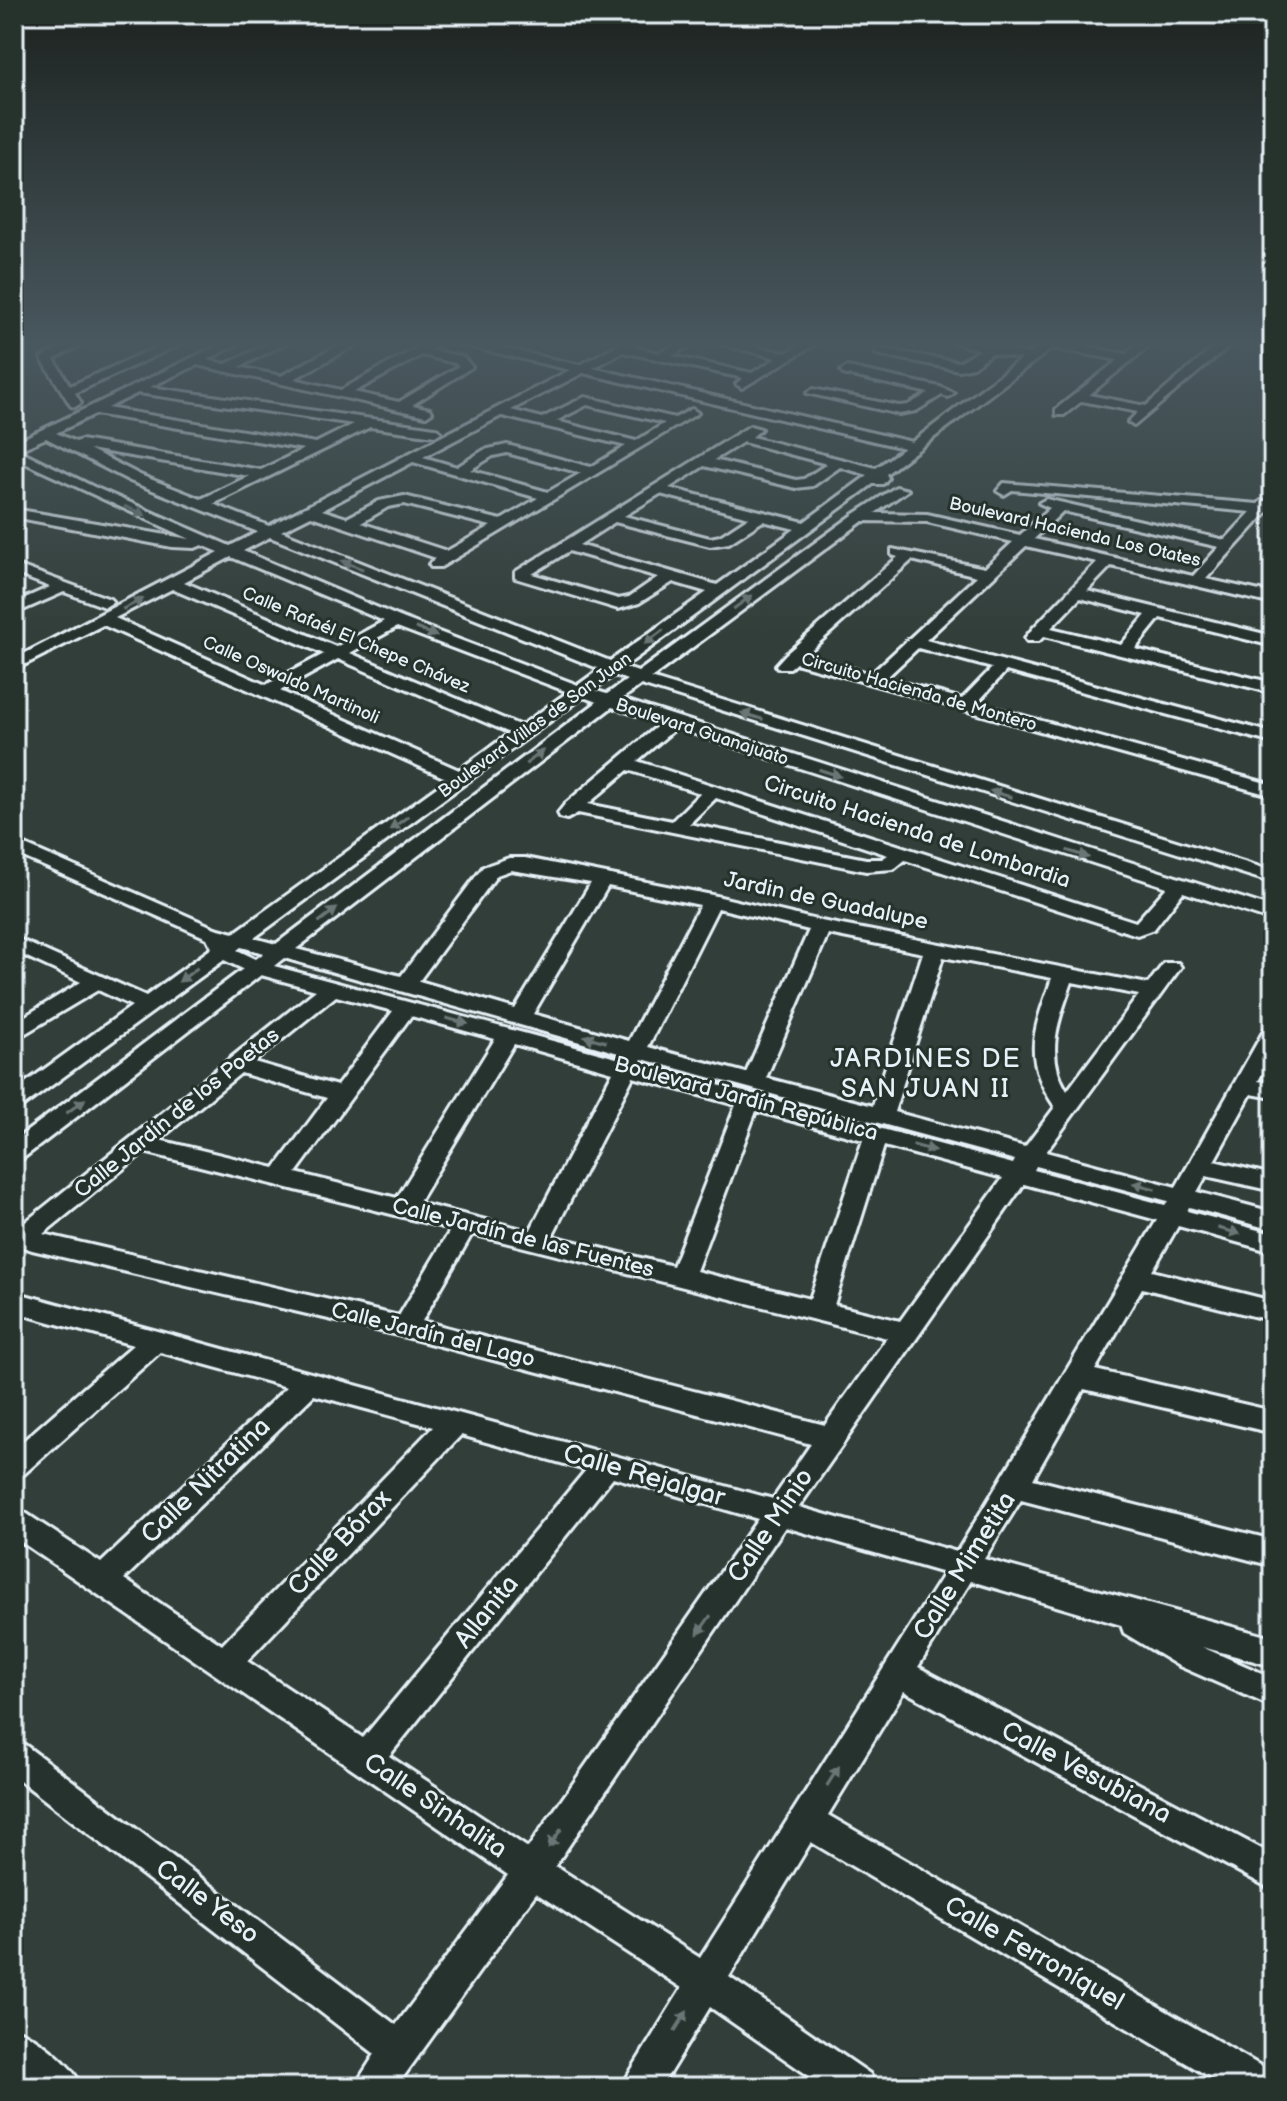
<svg xmlns="http://www.w3.org/2000/svg" width="1287" height="2101" font-family="'Balsamiq Sans',sans-serif">
  <style>
    .lines { fill: none; stroke-linecap: round; stroke-linejoin: round }
    .minor-casing { stroke: #e8f1f8; stroke-width: 6 }
    .minor { fill: #26332d; fill-rule: evenodd }
    .oneway { fill: #6a7674 }
    .labels { text-anchor: middle; dominant-baseline: central; stroke-width: 6; stroke-linejoin: round; paint-order: stroke }
    .far-street-label { font-size: 18px; fill: #e8f1f8; stroke: #26332d }
    .street-label { font-size: 22px; fill: #e8f1f8; stroke: #26332d }
    .quarter-label { font-size: 26px; letter-spacing: 2px; fill: #e8f1f8; stroke: #26332d }
    .near-street-label { font-size: 26px; fill: #e8f1f8; stroke: #26332d }
  </style>
  <rect width="100%" height="100%" fill="#323e39"/>
  <filter id="ink" filterUnits="userSpaceOnUse"><feTurbulence type="fractalNoise" baseFrequency=".0125" numOctaves="2"/><feDisplacementMap in="SourceGraphic" scale="16" xChannelSelector="R" yChannelSelector="G"/><feConvolveMatrix kernelMatrix="1 2 1 2 8 2 1 2 1" color-interpolation-filters="sRGB"/></filter>
  <g filter="url(#ink)">
    <g class="lines">
      <defs>
        <g id="minor">
          <path d="M69,342H85L54,359L70,386L168,342H185L75,393L81,403L75,407L71,406L41,358Z"/>
          <path d="M225,342H241L207,360L226,364L272,342H288L239,367L281,376L345,342H361L294,379L341,390L427,342L437,345L431,350L463,357L472,367L412,405L430,409L432,412L426,416L197,365L150,387L435,428L441,432L435,436L370,427L213,504L269,526L570,370L450,342H475L580,365L623,342H639L633,347L659,353L681,342H697L672,356L752,373L777,358L712,342H736L786,353L804,342H819L742,388L736,384L743,378L623,352L593,368L912,442L1021,359L992,353L973,367L959,370L876,354V348L959,362L980,350L953,342H977L1029,354L1044,342H1061L1126,354L1140,342H1154L1089,395L1146,406L1220,342H1234L1134,426L1128,422L1138,412L1082,401L1064,415H1056V409L1118,360L1052,348L886,474L888,478L883,484H873L624,667L638,672L853,515L896,487L908,490L875,513L927,514L1020,535L1050,508L1039,503L1046,499L1225,540L1251,512L1012,490L1004,495L997,491L1004,483L1258,504L1261,501H1271L1273,504L1267,512L1206,579L1273,594V604L1111,566L1087,591L1273,636V646L1160,618L1135,649L1273,683V693L1044,636L1039,641H1027L1025,638L1034,627L1097,562L1026,546L926,640L1273,733V743L1006,671L977,703L1273,785V796L796,663L790,668H778L776,665L786,654L898,557L892,555V549L985,568L1013,542L927,522L863,521L651,678L1273,871V883L641,685L622,699L1273,908V921L1183,892L1154,929L1137,935L905,860L894,869L866,871L578,813L567,819L560,817L558,813L566,803L661,723L612,707L296,949L401,976L483,867L509,858H525L712,895L821,921L1148,984L1164,963H1178L1181,967L1178,971L1046,1152L1176,1187L1262,1034L1265,1029L1273,1027V1054L1258,1081L1273,1084V1098L1251,1094L1214,1161L1273,1175V1191L1206,1176L1197,1192L1273,1212V1230L1189,1207L1187,1211L1273,1234V1252L1178,1226L1152,1271L1273,1301V1321L1142,1288L1095,1370L1273,1411V1433L1084,1389L1033,1479L1273,1540V1566L1021,1500L984,1559L1273,1638V1666L1202,1647L1273,1678V1707L1177,1665L1124,1633L1121,1625L971,1581L918,1667L1273,1855V1890L904,1691L828,1815L1273,2073V2087H1227L811,1842L729,1977L870,2074L876,2087H825L710,2007L661,2087H621L682,1988L536,1893L396,2087H354L375,2054L14,1776V1741L25,1745L396,2025L508,1875L14,1537V1509L24,1512L101,1563L287,1387L160,1352L24,1474L14,1477V1449L133,1345L14,1312V1292L773,1499L811,1444L406,1337L32,1250L23,1247L18,1235L24,1223L316,990L261,975L22,1159L14,1161V1141L243,969L224,960L22,1107L14,1110V1091L132,1006L98,990L14,1040V1023L81,982L14,951V937L146,996L212,948L207,938L14,853V840L215,928L234,933L448,779L103,625L14,670V659L219,552L202,545L195,548L172,547L14,517V509L190,539L14,458V443ZM422,355L455,363L459,366L399,402L354,392ZM583,373L904,448L876,468L752,437L761,429L750,426L515,572V578L618,609L639,603L673,582L707,592L610,661L281,531L311,516L436,558L429,564L431,567H441L698,413L692,409L675,418L585,397L542,418L511,410ZM138,393L354,424L316,443L107,408ZM587,405L665,423L636,441L556,421ZM95,414L304,449L261,470L81,440L76,442L56,433ZM501,416H502L626,446L591,467L507,445L484,450L457,467L423,457ZM46,438L130,481L258,532L230,546L94,487L19,450ZM743,442L827,464L804,479L796,480L714,460ZM89,449L249,476L201,499L140,475ZM507,453L581,473L548,492L470,470L493,456ZM413,462L538,498L501,520L404,496L379,501L347,518L322,510ZM704,466L796,488L813,486L840,467L868,475L804,522L669,488ZM660,494L749,517L720,536L710,538L624,516ZM404,504L491,526L447,551L361,523L388,507ZM1063,511L1219,547L1193,576L1034,539ZM763,521L795,529L717,585L579,545L615,522L710,546L729,543ZM270,537L600,669L578,685L402,618L243,551ZM569,551L658,577L629,597L618,599L532,574ZM231,557L384,621L336,647L184,582ZM912,560L977,576L871,674L805,655ZM172,589L324,654L266,685L115,618ZM1080,598L1146,615L1121,645L1051,628ZM397,627L568,692L521,726L350,653ZM918,648L992,668L962,699L886,678ZM338,659L510,733L459,770L280,691ZM614,675L627,680L607,694L593,690ZM583,697L597,702L276,944L254,938ZM676,728L1167,887L1136,922L637,761ZM628,770L700,793L672,821L588,804ZM716,798L888,855L882,859H866L689,824ZM511,870L591,883L515,1009L419,981L497,875ZM608,886L700,905L629,1041L533,1014ZM718,908L809,930L746,1073L648,1047ZM828,934L923,953L873,1106L766,1078ZM241,947L264,953L256,959L237,950ZM943,957L1052,978C1034,1030 1021,1057 1055,1107L1025,1147L894,1112ZM284,958L622,1054L620,1059L274,966ZM1072,982L1139,995L1067,1091C1044,1054 1059,1019 1072,982ZM336,996L393,1011L337,1086L254,1062ZM411,1016L495,1039L397,1198L296,1173ZM514,1044L613,1072L530,1231L418,1203ZM642,1059L1015,1160L1013,1164L639,1064ZM241,1073L327,1098L275,1168L159,1140ZM633,1077L736,1105L673,1266L552,1236ZM756,1111L863,1140L810,1299L696,1271ZM884,1146L1003,1178L900,1321L834,1305ZM144,1152L451,1229L399,1316L43,1234ZM1036,1166L1168,1201L1165,1205L1034,1170ZM1024,1184L1157,1220L957,1552L799,1507ZM472,1234L887,1338L825,1425L422,1321ZM314,1395L433,1427L222,1645L124,1579ZM461,1435L586,1470L363,1738L247,1661ZM613,1477L758,1519L528,1848L389,1756ZM785,1527L944,1573L700,1958L555,1866Z"/>
          <path d="M847,367L940,387L954,393L948,397L942,395L916,411L899,414L807,393L813,389L899,406L908,405L929,393L843,374L841,371Z"/>
          <path d="M14,564L110,599L113,602L105,607L64,592L14,614V603L50,587L14,573Z"/>
          <path d="M14,2028C38,2038 72,2063 82,2087H34L14,2070Z"/>
        </g>
      </defs>
      <use href="#minor" class="minor-casing"/>
      <use href="#minor" class="minor"/>
    </g>
    <defs><path id="oneway-solid" d="M-6-.8H1V-3.2L6.5 0L1 3.2V.8H-6Z" transform="scale(2)"/></defs>
    <g class="oneway">
      <use href="#oneway-solid" transform="translate(135 511) rotate(24)"/>
      <use href="#oneway-solid" transform="translate(352 565) rotate(-159)"/>
      <use href="#oneway-solid" transform="translate(743 602) rotate(-36)"/>
      <use href="#oneway-solid" transform="translate(133 604) rotate(-27)"/>
      <use href="#oneway-solid" transform="translate(426 632) rotate(21)"/>
      <use href="#oneway-solid" transform="translate(654 637) rotate(143)"/>
      <use href="#oneway-solid" transform="translate(752 716) rotate(-163)"/>
      <use href="#oneway-solid" transform="translate(535 757) rotate(-37)"/>
      <use href="#oneway-solid" transform="translate(830 773) rotate(18)"/>
      <use href="#oneway-solid" transform="translate(1001 794) rotate(-163)"/>
      <use href="#oneway-solid" transform="translate(399 823) rotate(144)"/>
      <use href="#oneway-solid" transform="translate(1078 854) rotate(18)"/>
      <use href="#oneway-solid" transform="translate(328 915) rotate(-37)"/>
      <use href="#oneway-solid" transform="translate(188 975) rotate(143)"/>
      <use href="#oneway-solid" transform="translate(457 1021) rotate(15)"/>
      <use href="#oneway-solid" transform="translate(595 1039) rotate(-165)"/>
      <use href="#oneway-solid" transform="translate(76 1106) rotate(-37)"/>
      <use href="#oneway-solid" transform="translate(924 1148) rotate(15)"/>
      <use href="#oneway-solid" transform="translate(1144 1186) rotate(-165)"/>
      <use href="#oneway-solid" transform="translate(1229 1231) rotate(15)"/>
      <use href="#oneway-solid" transform="translate(704 1625) rotate(125)"/>
      <use href="#oneway-solid" transform="translate(833 1776) rotate(-58)"/>
      <use href="#oneway-solid" transform="translate(555 1838) rotate(125)"/>
      <use href="#oneway-solid" transform="translate(681 2021) rotate(-58)"/>
    </g>
  </g>
  <linearGradient id="sky" x2="0" y2="1"><stop stop-color="#1c221f"/><stop offset="0.54" stop-color="#49585f"/><stop offset="1" stop-color="#49585f" stop-opacity="0"/></linearGradient>
  <rect width="1287" height="637" fill="url(#sky)"/>
  <g class="labels">
    <g class="far-street-label">
      <text transform="translate(1075 532) rotate(13)">Boulevard Hacienda Los Otates</text>
      <text transform="translate(356 640) rotate(23)">Calle Rafaél El Chepe Chávez</text>
      <text transform="translate(291 680) rotate(24)">Calle Oswaldo Martinoli</text>
      <text transform="translate(919 692) rotate(16)">Circuito Hacienda de Montero</text>
      <text transform="translate(535 725) rotate(-36)">Boulevard Villas de San Juan</text>
      <text transform="translate(702 732) rotate(18)">Boulevard Guanajuato</text>
    </g>
    <g class="street-label">
      <text transform="translate(917 832) rotate(18)">Circuito Hacienda de Lombardia</text>
      <text transform="translate(826 901) rotate(12)">Jardin de Guadalupe</text>
      <text transform="translate(746 1099) rotate(15)">Boulevard Jardín República</text>
      <text transform="translate(177 1113) rotate(-39)">Calle Jardín de los Poetas</text>
      <text transform="translate(523 1238) rotate(14)">Calle Jardín de las Fuentes</text>
      <text transform="translate(433 1335) rotate(14)">Calle Jardín del Lago</text>
    </g>
    <g class="quarter-label">
      <text x="926" y="1059">JARDINES DE<tspan x="926" dy="30">SAN JUAN II</tspan></text>
    </g>
    <g class="near-street-label">
      <text transform="translate(644 1476) rotate(16)">Calle Rejalgar</text>
      <text transform="translate(206 1481) rotate(-44)">Calle Nitratina</text>
      <text transform="translate(771 1526) rotate(-56)">Calle Minio</text>
      <text transform="translate(340 1543) rotate(-46)">Calle Bórax</text>
      <text transform="translate(965 1566) rotate(-58)">Calle Mimetita</text>
      <text transform="translate(487 1612) rotate(-51)">Allanita</text>
      <text transform="translate(1086 1773) rotate(28)">Calle Vesubiana</text>
      <text transform="translate(435 1806) rotate(34)">Calle Sinhalita</text>
      <text transform="translate(207 1902) rotate(37)">Calle Yeso</text>
      <text transform="translate(1034 1954) rotate(30)">Calle Ferroníquel</text>
    </g>
  </g>
  <rect width="1287" height="2101" fill="none" stroke="#26332d" stroke-width="48"/>
  <rect x="24" y="24" width="1239" height="2053" fill="none" stroke="#e8f1f8" stroke-width="3" filter="url(#ink)"/>
</svg>
